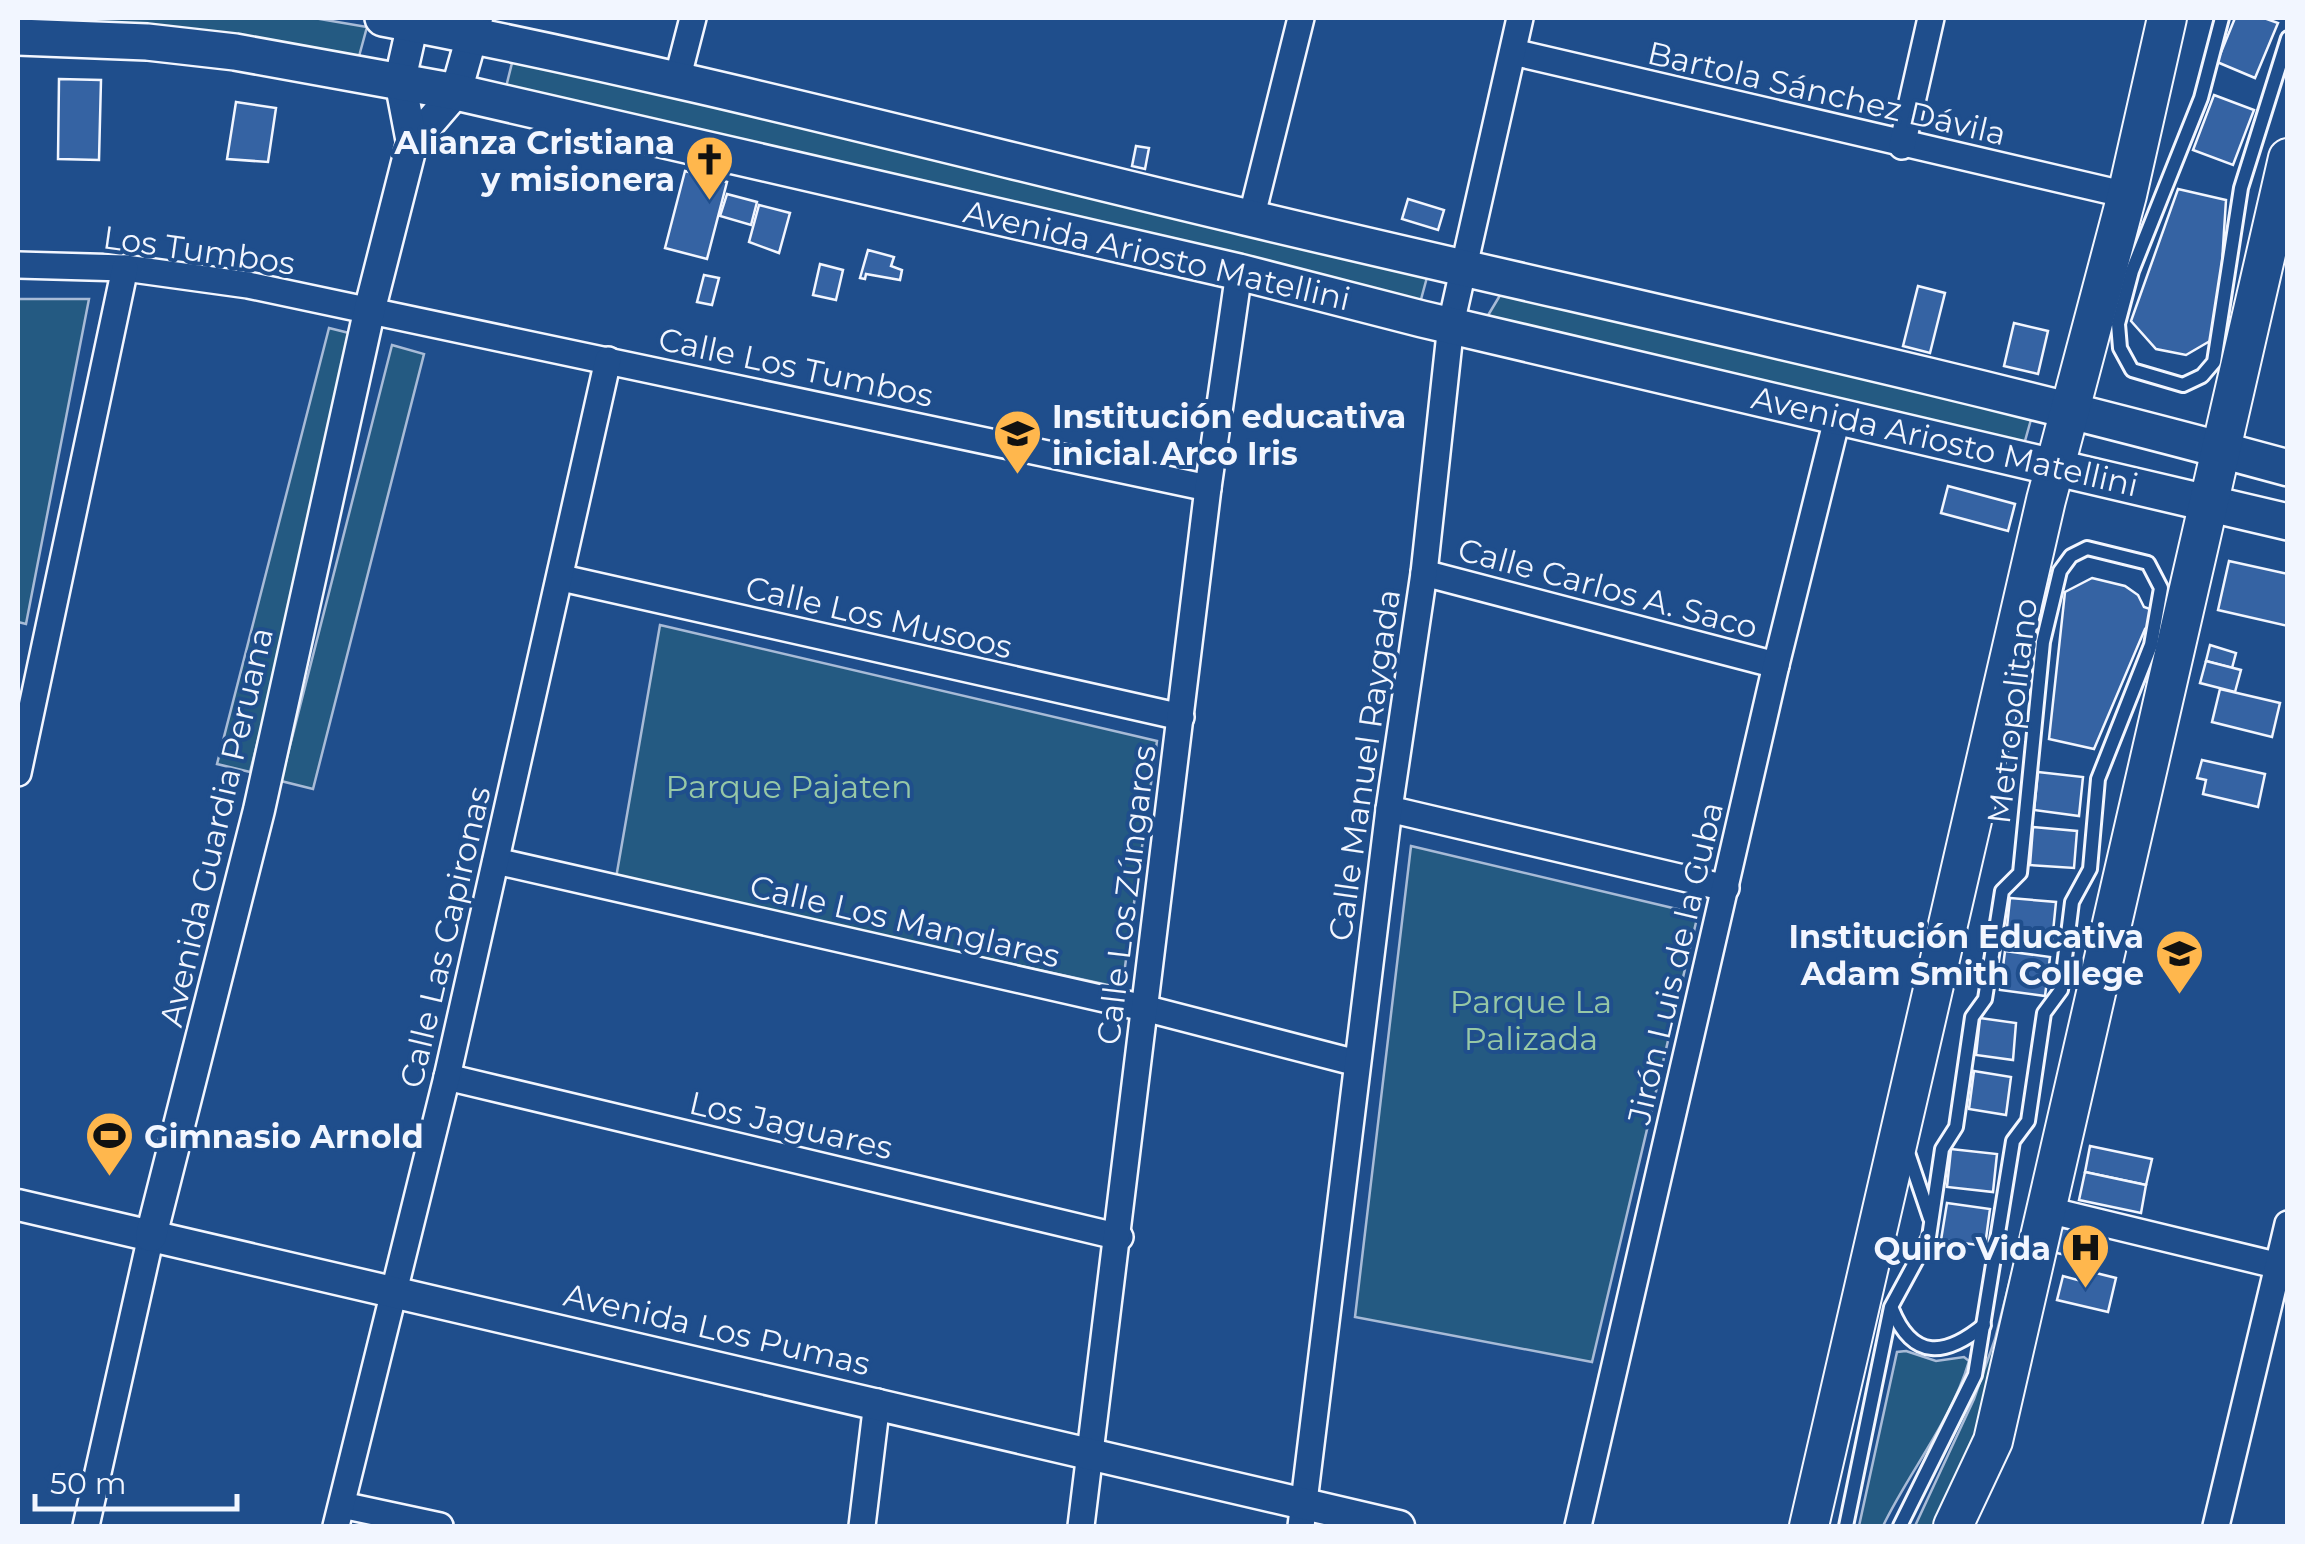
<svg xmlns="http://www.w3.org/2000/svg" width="2305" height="1544" font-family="Montserrat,sans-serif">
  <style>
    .green { fill: #245a82; stroke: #a8bbd7; stroke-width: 2.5 }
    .building { fill: #3563a3; stroke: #f2f6ff; stroke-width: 2.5 }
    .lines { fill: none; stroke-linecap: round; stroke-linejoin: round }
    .service-casing { stroke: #f2f6ff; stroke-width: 18 }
    .minor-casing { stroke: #f2f6ff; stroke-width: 30 }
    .tertiary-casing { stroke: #f2f6ff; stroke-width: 35 }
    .secondary-casing { stroke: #f2f6ff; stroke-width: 40 }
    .primary-casing { stroke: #f2f6ff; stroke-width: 42 }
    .service { stroke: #1f4e8c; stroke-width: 12 }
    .minor { stroke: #1f4e8c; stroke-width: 25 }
    .tertiary { stroke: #1f4e8c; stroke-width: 30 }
    .secondary { stroke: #1f4e8c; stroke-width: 35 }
    .primary { stroke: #1f4e8c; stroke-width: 38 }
    .labels { text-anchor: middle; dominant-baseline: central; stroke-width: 8; stroke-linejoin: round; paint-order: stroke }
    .street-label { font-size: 32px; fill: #f2f6ff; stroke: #1f4e8c }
    .poi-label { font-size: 32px; font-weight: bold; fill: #f2f6ff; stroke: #1f4e8c; text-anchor: end }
    .park-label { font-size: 32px; fill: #97c8a6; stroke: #1f4e8c }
  </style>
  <rect width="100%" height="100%" fill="#1f4e8c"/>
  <g class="green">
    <path d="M18,18H314L367,27L358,60L18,25Z"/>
    <path d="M513,59L1429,270L1420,303L505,91Z"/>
    <path d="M1502,292L2032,416L2023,448L1487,317Z"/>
    <path d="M18,299H89L26,624L18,622Z"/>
    <path d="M329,328L361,336L250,772L217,764Z"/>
    <path d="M392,345L424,354L313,789L281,781Z"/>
    <path d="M660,625L1157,741L1122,988L616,878Z"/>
    <path d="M1411,846L1698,914L1592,1362L1355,1317Z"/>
    <path d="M2067,1056L1980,1422L1937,1526H1915L1974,1399L1995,1339Z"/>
    <path d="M1906,1351L1936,1361L1964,1357L1969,1361C1951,1422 1910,1470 1883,1526H1859L1897,1352Z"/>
  </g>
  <g class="building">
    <path d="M2235,18H2264L2278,23L2255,78L2217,62Z"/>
    <path d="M59,79L101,80L99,160L58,159Z"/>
    <path d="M2214,95L2254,110L2233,165L2193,150Z"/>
    <path d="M236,102L276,108L268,162L227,159Z"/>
    <path d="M1136,146L1149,148L1145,169L1132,166Z"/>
    <path d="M685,171L727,182L707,259L665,248Z"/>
    <path d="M2178,189L2226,200L2217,342L2210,341L2186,355L2156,349L2131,321Z"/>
    <path d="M727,194L757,202L751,225L720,216Z"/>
    <path d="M1408,199L1444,210L1438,230L1402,219Z"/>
    <path d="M759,205L790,213L779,253L749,242Z"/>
    <path d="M868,250L894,257L891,266L902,270L900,280L866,274L865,279L860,278Z"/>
    <path d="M820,264L843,270L836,300L813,295Z"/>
    <path d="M704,275L719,278L712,305L697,302Z"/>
    <path d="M1918,286L1945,293L1930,353L1903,346Z"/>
    <path d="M2014,323L2048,331L2038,374L2004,366Z"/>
    <path d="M1948,486L2015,504L2008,531L1941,513Z"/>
    <path d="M2229,561L2288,574V626L2218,610Z"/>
    <path d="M2092,578L2125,586L2138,595L2144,607L2153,610L2149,630L2145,629L2094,749L2049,739L2065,592Z"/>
    <path d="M2210,645L2236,653L2232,668L2206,661Z"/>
    <path d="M2206,661L2241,670L2235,692L2200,683Z"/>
    <path d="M2220,689L2280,703L2272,737L2212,722Z"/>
    <path d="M2202,760L2265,774L2258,807L2203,794L2206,780L2197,778Z"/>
    <path d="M2038,772L2083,777L2079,816L2034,810Z"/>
    <path d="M2033,827L2077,831L2074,868L2030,865Z"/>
    <path d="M2010,898L2056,902L2052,942L2006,937Z"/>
    <path d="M2005,951L2050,957L2045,996L2000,990Z"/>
    <path d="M1980,1018L2016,1023L2013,1060L1976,1055Z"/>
    <path d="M1974,1071L2011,1077L2006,1115L1969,1109Z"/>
    <path d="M2090,1146L2152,1159L2146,1185L2085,1172Z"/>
    <path d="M1951,1149L1997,1154L1993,1192L1947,1187Z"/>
    <path d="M2085,1172L2146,1185L2141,1213L2079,1200Z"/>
    <path d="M1947,1203L1990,1209L1985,1246L1941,1240Z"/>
    <path d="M2064,1228L2083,1233L2079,1250L2068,1247L2066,1255L2052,1252L2056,1232Z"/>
    <path d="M2088,1271L2116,1278L2108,1312L2057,1300L2063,1276L2085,1282Z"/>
  </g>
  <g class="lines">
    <defs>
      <g id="service">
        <path d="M2222,18L2201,98L2132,271L2118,324L2120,348L2132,370L2183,385L2202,376L2214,362L2241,188L2288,38"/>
        <path d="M1906,1147L1930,1218"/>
        <path d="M1892,1309C1913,1361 1946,1356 1984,1325"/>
        <path d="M1846,1526L1891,1307L1929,1237L1942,1149L1956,1127L1972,1017L1985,999L2002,891L2020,873L2043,642L2060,571L2071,556L2087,548L2148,563L2161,588L2151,645L2098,779L2090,869L2072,902L2061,990L2044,1013L2028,1121L2013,1141L1975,1375L1900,1526"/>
      </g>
      <g id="minor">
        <path d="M1513,52L2127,195"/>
        <path d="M677,80L693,18"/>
        <path d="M1902,146L1931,18"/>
        <path d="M1251,219L1301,18"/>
        <path d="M18,265L125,268L248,285L1208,488"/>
        <path d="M1424,573L1776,665"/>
        <path d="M562,578L1181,717"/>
        <path d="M18,773L125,268"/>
        <path d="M1389,809L1726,888"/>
        <path d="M496,861L1144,1008L1357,1063"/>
        <path d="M447,1077L1120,1237"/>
        <path d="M2048,1210L2288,1268"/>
        <path d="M342,1505L440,1526"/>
        <path d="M86,1526L151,1236"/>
        <path d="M336,1526L447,1077L608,360"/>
        <path d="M862,1526L877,1402"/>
        <path d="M1081,1526L1208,488L1239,272"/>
        <path d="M1301,1526L1389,809L1424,573L1451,324L1520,18"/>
        <path d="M1578,1526L1776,665L1838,415"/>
        <path d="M2216,1526L2288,1224"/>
      </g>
      <g id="tertiary">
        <path d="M412,143L456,92L477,18"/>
        <path d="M18,1205L1399,1526"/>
        <path d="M151,1236L259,810L369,312L412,143L400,80L414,18"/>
      </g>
      <g id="secondary">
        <path d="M383,18C673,73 958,149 1245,217C1593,300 1943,373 2288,468"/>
        <path d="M18,37L147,42L235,52L456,92L1239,272L1422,319L2288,522"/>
      </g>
      <g id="primary">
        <path d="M1809,1526L2046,500L2127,195L2167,18"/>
        <path d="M1953,1526L1993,1441L2288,158"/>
      </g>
    </defs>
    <use href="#service" class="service-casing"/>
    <use href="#minor" class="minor-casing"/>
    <use href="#tertiary" class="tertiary-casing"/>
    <use href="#secondary" class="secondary-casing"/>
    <use href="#primary" class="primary-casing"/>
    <use href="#service" class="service"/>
    <use href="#minor" class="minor"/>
    <use href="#tertiary" class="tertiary"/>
    <use href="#secondary" class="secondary"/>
    <use href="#primary" class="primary"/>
  </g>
  <defs>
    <symbol id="church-pin" viewBox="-11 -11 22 30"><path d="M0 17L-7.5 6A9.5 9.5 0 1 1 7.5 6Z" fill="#ffb74d" stroke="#1f4e8c"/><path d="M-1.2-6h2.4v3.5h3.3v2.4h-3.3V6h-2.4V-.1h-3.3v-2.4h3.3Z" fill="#111"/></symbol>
    <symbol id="school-pin" viewBox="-11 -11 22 30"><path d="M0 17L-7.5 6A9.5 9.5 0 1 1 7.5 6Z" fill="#ffb74d" stroke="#1f4e8c"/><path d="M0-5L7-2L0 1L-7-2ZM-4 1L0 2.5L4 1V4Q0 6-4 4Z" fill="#111"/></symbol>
    <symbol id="stadium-pin" viewBox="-11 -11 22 30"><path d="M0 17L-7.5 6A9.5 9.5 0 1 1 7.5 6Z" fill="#ffb74d" stroke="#1f4e8c"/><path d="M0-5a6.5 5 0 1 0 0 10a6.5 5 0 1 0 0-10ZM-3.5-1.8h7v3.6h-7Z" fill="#111"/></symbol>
    <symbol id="hospital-pin" viewBox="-11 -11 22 30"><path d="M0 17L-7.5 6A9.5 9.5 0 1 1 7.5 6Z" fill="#ffb74d" stroke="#1f4e8c"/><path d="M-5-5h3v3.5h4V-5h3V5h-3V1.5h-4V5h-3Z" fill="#111"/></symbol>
  </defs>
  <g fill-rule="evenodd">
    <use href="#church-pin" x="682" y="132" width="55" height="75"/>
    <use href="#school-pin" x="990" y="406" width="55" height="75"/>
    <use href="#school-pin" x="2152" y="926" width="55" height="75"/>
    <use href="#stadium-pin" x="82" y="1108" width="55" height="75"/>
    <use href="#hospital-pin" x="2058" y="1220" width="55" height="75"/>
  </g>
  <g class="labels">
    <g class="street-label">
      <text transform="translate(1827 93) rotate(13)">Bartola Sánchez Dávila</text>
      <text transform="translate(199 250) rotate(8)">Los Tumbos</text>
      <text transform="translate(1157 255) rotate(13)">Avenida Ariosto Matellini</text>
      <text transform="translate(796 367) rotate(12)">Calle Los Tumbos</text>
      <text transform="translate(1945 441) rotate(13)">Avenida Ariosto Matellini</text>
      <text transform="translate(1608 588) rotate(15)">Calle Carlos A. Saco</text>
      <text transform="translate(879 617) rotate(13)">Calle Los Musoos</text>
      <text transform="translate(2012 711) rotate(-83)">Metropolitano</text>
      <text transform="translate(1364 765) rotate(-82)">Calle Manuel Raygada</text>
      <text transform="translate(216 827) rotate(-77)">Avenida Guardia Peruana</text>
      <text transform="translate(1126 895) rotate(-83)">Calle Los Zúngaros</text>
      <text transform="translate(905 921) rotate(13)">Calle Los Manglares</text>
      <text transform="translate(445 937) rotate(-77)">Calle Las Capironas</text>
      <text transform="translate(1675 963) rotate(-77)">Jirón Luis de la Cuba</text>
      <text transform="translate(791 1125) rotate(13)">Los Jaguares</text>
      <text transform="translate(717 1329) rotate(13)">Avenida Los Pumas</text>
    </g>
    <g class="poi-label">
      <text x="675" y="142">Alianza Cristiana<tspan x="675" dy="37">y misionera</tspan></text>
      <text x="1052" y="416" text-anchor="start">Institución educativa<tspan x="1052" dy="37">inicial Arco Iris</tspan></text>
      <text x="2144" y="936">Institución Educativa<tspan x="2144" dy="37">Adam Smith College</tspan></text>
      <text x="144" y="1136" text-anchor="start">Gimnasio Arnold</text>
      <text x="2051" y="1248">Quiro Vida</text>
    </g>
    <g class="park-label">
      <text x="789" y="786">Parque Pajaten</text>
      <text x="1531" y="1001">Parque La<tspan x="1531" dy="37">Palizada</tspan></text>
    </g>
  </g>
  <rect width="2305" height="1544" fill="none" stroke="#f2f6ff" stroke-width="40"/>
  <path d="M35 1494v15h202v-15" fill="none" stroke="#f2f6ff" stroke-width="5"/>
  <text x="50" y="1494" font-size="30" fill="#f2f6ff" stroke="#1f4e8c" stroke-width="8" paint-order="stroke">50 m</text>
</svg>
